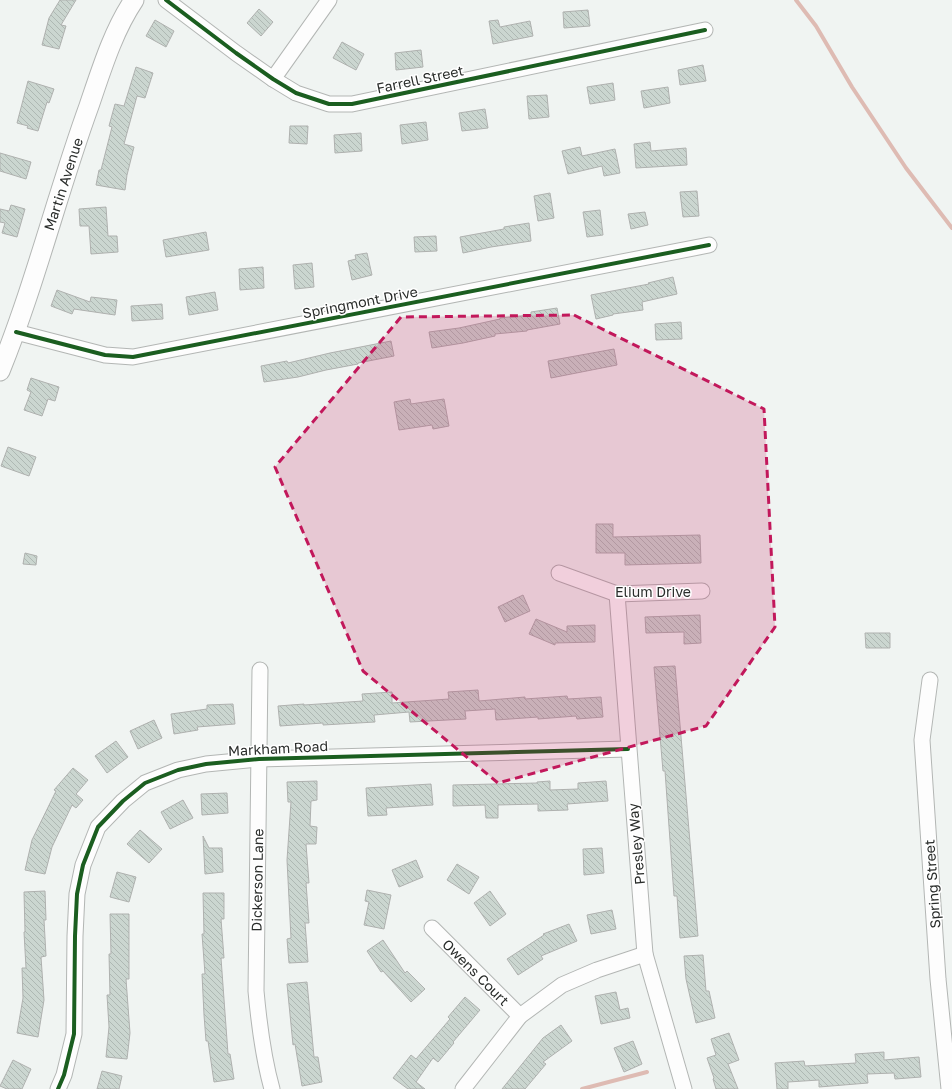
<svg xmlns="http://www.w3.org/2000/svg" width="952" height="1089" font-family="'Golos Text',sans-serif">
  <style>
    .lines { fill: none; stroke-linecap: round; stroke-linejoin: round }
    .stream { stroke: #debbb3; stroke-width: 4 }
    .building { fill: url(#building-back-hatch); stroke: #afb1af }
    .minor-casing { stroke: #b3b6b4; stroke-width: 17 }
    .tertiary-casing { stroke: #b3b6b4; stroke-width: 21 }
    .minor { stroke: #fdfdfd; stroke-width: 15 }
    .tertiary { stroke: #fdfdfd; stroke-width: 19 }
    .cycleway-casing { stroke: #fff; stroke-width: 6 }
    .cycleway { stroke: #1b5e20; stroke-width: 4 }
    .marked { fill: #c2185b; fill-opacity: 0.2; stroke: #c2185b; stroke-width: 3; stroke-dasharray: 8 5; stroke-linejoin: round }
    .labels { text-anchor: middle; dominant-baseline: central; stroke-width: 3; stroke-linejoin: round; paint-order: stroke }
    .street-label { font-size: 14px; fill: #2a2d2b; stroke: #fff }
  </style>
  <defs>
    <pattern id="building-back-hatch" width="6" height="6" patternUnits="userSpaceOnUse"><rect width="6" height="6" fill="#cbd6d0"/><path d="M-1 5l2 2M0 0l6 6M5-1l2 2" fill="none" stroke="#aeb8b3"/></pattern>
  </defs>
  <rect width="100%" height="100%" fill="#f0f4f2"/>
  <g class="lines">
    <g class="stream">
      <path d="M796,0L816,26L852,87L906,168L952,228"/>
      <path d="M582,1089L647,1072"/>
    </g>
  </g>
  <g class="building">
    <path d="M60,0H76L61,25L66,26L59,49L42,45L49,18Z"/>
    <path d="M259,9L273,22L261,36L247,23Z"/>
    <path d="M588,10L590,26L564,28L563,12Z"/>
    <path d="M155,20L174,31L166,47L146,36Z"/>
    <path d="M498,20L500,27L530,21L533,36L493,44L489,21Z"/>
    <path d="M342,42L364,54L356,70L333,58Z"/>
    <path d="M421,50L423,67L396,70L395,53Z"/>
    <path d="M703,65L706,81L680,85L678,70Z"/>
    <path d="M136,67L153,73L145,98L137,96L124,144L134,147L127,175L125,190L96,185L99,170H101L112,127L109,126L115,104L124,106Z"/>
    <path d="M28,81L54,89L49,103L47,102L38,131L27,128L28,126L17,123Z"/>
    <path d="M613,83L615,100L590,104L587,87Z"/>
    <path d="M668,87L670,103L644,108L641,91Z"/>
    <path d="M547,95L549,117L529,119L527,96Z"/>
    <path d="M485,109L488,128L462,131L459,113Z"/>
    <path d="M426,122L428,140L402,144L400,125Z"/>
    <path d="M290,126H308L307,144L289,143Z"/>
    <path d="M361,133L362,151L335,153L334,135Z"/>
    <path d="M650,142L651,151L686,148L687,165L636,168L634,144Z"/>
    <path d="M580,147L582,156L615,149L620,173L604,176L602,166L568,174L562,151Z"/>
    <path d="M0,153L31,162L26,179L0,171Z"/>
    <path d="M697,191L699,216L683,217L680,192Z"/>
    <path d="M550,193L554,218L538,221L534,196Z"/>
    <path d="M11,205L25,209L17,237L2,233L5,223L0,222V209L9,211Z"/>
    <path d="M106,207L108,236H117L118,252L91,254L89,226H80L79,209Z"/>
    <path d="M600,210L603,235L587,237L583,212Z"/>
    <path d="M645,212L648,225L631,229L628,214Z"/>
    <path d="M529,223L531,241L491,247L463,253L460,237L504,229V227Z"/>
    <path d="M206,232L209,250L166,257L163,240Z"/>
    <path d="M436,236L437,251L415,252L414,237Z"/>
    <path d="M367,253L372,275L352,280L348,261L356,259L355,255Z"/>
    <path d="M312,263L314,287L295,289L293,265Z"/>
    <path d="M263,267L264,288L240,290L239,269Z"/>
    <path d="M673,277L677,294L642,302L643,310L613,314V315L596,319L591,295L649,284L648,283Z"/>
    <path d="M57,290L90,302L91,297L117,300L115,315L74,309L72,314L51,306Z"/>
    <path d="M215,292L218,310L189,315L186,297Z"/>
    <path d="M162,304L163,319L132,321L131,306Z"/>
    <path d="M557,308L560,324L527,330V331L495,334V336L463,343L432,348L429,332L459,328L500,319V318L531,315V312Z"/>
    <path d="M681,322L682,339L656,340L655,324Z"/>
    <path d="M391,341L394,356L358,363V364L326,370L298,377L264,382L261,366L287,361L288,363L330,353Z"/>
    <path d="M614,349L617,365L551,378L548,361Z"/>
    <path d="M31,378L59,387L55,401L48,399L42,416L24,410L31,392L27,390Z"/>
    <path d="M410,399L411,404L444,399L449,426L433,429L432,425L399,430L394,402Z"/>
    <path d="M8,447L36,457L29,476L1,466Z"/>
    <path d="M596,524H613V537L700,535L701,563L625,565V553H596Z"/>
    <path d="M25,553L37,556L36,565L23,564Z"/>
    <path d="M523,595L530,611L505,622L498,607Z"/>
    <path d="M700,615L701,643L684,644V632L646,633L645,617Z"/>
    <path d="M536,619L567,632V626L595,625V642L555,643V645L529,634Z"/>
    <path d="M865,633H890V648H866Z"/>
    <path d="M675,666L698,936L680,938L677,896H674L665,771H663L654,667Z"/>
    <path d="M478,690L479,701L525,697V699L567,696L568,699L601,697L603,717L577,719L576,716L538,719V717L496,720L495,709L465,711L466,719L410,722L409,712L374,715L375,722L323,725V723L280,726L278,706L304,704V705L363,701L362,694L392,692V703L449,699L448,692Z"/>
    <path d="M233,704L235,724L197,727L198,730L174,734L171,714L207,709V705Z"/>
    <path d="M154,720L162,738L138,749L130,731Z"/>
    <path d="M116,741L128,757L107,773L95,756Z"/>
    <path d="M73,768L88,780L76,794L83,800L76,808L72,805L52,847L45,874L25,870L32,840L56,791L54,790Z"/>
    <path d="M317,781V800L311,801L310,826L317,827L316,844H306L309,883H306L309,923H305L308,962L289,963L287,939L291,938L287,860L291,802H288L287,782Z"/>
    <path d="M550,781V790L578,789V783L606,781L608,801L567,804L568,810L538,811V804L498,805V818H486L485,805L453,806V785L537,783V782Z"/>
    <path d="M431,784L433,805L386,808L387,815L368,816L366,788Z"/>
    <path d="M227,793L228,813L202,815L201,794Z"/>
    <path d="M183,800L193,818L170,829L161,812Z"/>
    <path d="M140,830L162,849L149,863L127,844Z"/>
    <path d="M203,836L209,848H222L223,872L205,874Z"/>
    <path d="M602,848L604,873L584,875L583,849Z"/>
    <path d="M416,860L423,877L399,887L392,870Z"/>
    <path d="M457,864L479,877L469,894L447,880Z"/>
    <path d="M117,872L136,877L129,902L110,897Z"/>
    <path d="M367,890L391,895L384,929L364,925L369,902L365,901Z"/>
    <path d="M45,891L46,920H44L46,956L41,957L44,1000L38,1037L17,1033L23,998L22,968H26L24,932H25L24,892Z"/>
    <path d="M490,891L506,914L490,926L474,903Z"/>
    <path d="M203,893H224V919H221L224,958H221L228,1054H230L234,1079L214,1082L208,1041H206L204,1015L202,974H205L202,934H204Z"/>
    <path d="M612,910L616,929L591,934L587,915Z"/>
    <path d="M110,914H129V979H126L130,1033L127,1059L106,1057L109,1027L107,995H110L109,954H111Z"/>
    <path d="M569,924L577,941L541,956L543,959L518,975L507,959L544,935L543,934Z"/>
    <path d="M383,940L405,973L407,971L425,989L411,1002L383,971L381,972L367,951Z"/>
    <path d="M703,955L706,991H709L715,1018L696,1023L686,979L684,956Z"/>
    <path d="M307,982L314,1057H318L322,1082L302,1086L295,1044L293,1045L287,984Z"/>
    <path d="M616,992L620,1010L628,1008L630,1018L601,1024L595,996Z"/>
    <path d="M465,997L480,1010L453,1042L454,1043L438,1062L433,1058L416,1082L425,1089H408L393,1078L411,1055L416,1059L450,1019L448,1017Z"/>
    <path d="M561,1025L572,1041L543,1062L546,1064L525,1089H502L543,1038Z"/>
    <path d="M729,1033L739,1060L728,1064L738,1089H716L713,1079L714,1078L707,1058L716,1055L711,1039Z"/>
    <path d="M633,1041L642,1064L624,1072L614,1048Z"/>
    <path d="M884,1052V1060L919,1057L921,1077L895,1079L894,1073L867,1074L868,1083L819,1087V1080L788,1082V1089H777L775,1063L804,1061L805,1066L856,1063L855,1054Z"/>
    <path d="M13,1060L31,1069L22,1089H7L0,1086Z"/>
    <path d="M102,1071L122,1076L119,1089H97Z"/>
  </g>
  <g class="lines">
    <defs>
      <g id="minor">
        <path d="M166,0L236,53L273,79L296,93L329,104H352L705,30"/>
        <path d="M273,79L329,0"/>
        <path d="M16,332L105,355L133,357L709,245"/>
        <path d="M559,573L617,594L702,591"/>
        <path d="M617,594L645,954L684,1089"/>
        <path d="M260,670L256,991C259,1024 263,1057 272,1089"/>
        <path d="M930,680L922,740L938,979L949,1089"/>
        <path d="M432,928L520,1016"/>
        <path d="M58,1089L64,1075L74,1034L75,936L77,894L83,865L98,827L123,801L145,783L178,770L206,764L259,759L628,749"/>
        <path d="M463,1089L520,1016L562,985L597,970L645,954"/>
      </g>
      <path id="tertiary" d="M0,371C35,285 57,194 89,106C101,71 113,31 134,0"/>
    </defs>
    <use href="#minor" class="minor-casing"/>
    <use href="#tertiary" class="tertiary-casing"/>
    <use href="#minor" class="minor"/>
    <use href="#tertiary" class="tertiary"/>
    <defs>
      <g id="cycleway">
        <path d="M166,0L236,53L273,79L296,93L329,104H352L705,30"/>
        <path d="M16,332L105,355L133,357L709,245"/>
        <path d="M58,1089L64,1075L74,1034L75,936L77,894L83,865L98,827L123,801L145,783L178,770L206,764L259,759L628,749"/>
      </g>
    </defs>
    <use href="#cycleway" class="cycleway-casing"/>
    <use href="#cycleway" class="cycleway"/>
  </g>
  <path class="marked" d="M574,315L764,409L775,627L706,726L498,783L363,671L275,467L401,317Z"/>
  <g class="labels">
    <g class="street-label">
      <text transform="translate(420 79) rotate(-12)">Farrell Street</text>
      <text transform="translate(63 184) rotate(-72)">Martin Avenue</text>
      <text transform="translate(360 302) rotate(-11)">Springmont Drive</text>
      <text x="653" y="591">Elium Drive</text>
      <text transform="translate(278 748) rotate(-3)">Markham Road</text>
      <text transform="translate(636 844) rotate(-95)">Presley Way</text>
      <text transform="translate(257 880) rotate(-89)">Dickerson Lane</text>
      <text transform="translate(932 884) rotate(-94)">Spring Street</text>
      <text transform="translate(476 972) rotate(45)">Owens Court</text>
    </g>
  </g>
</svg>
